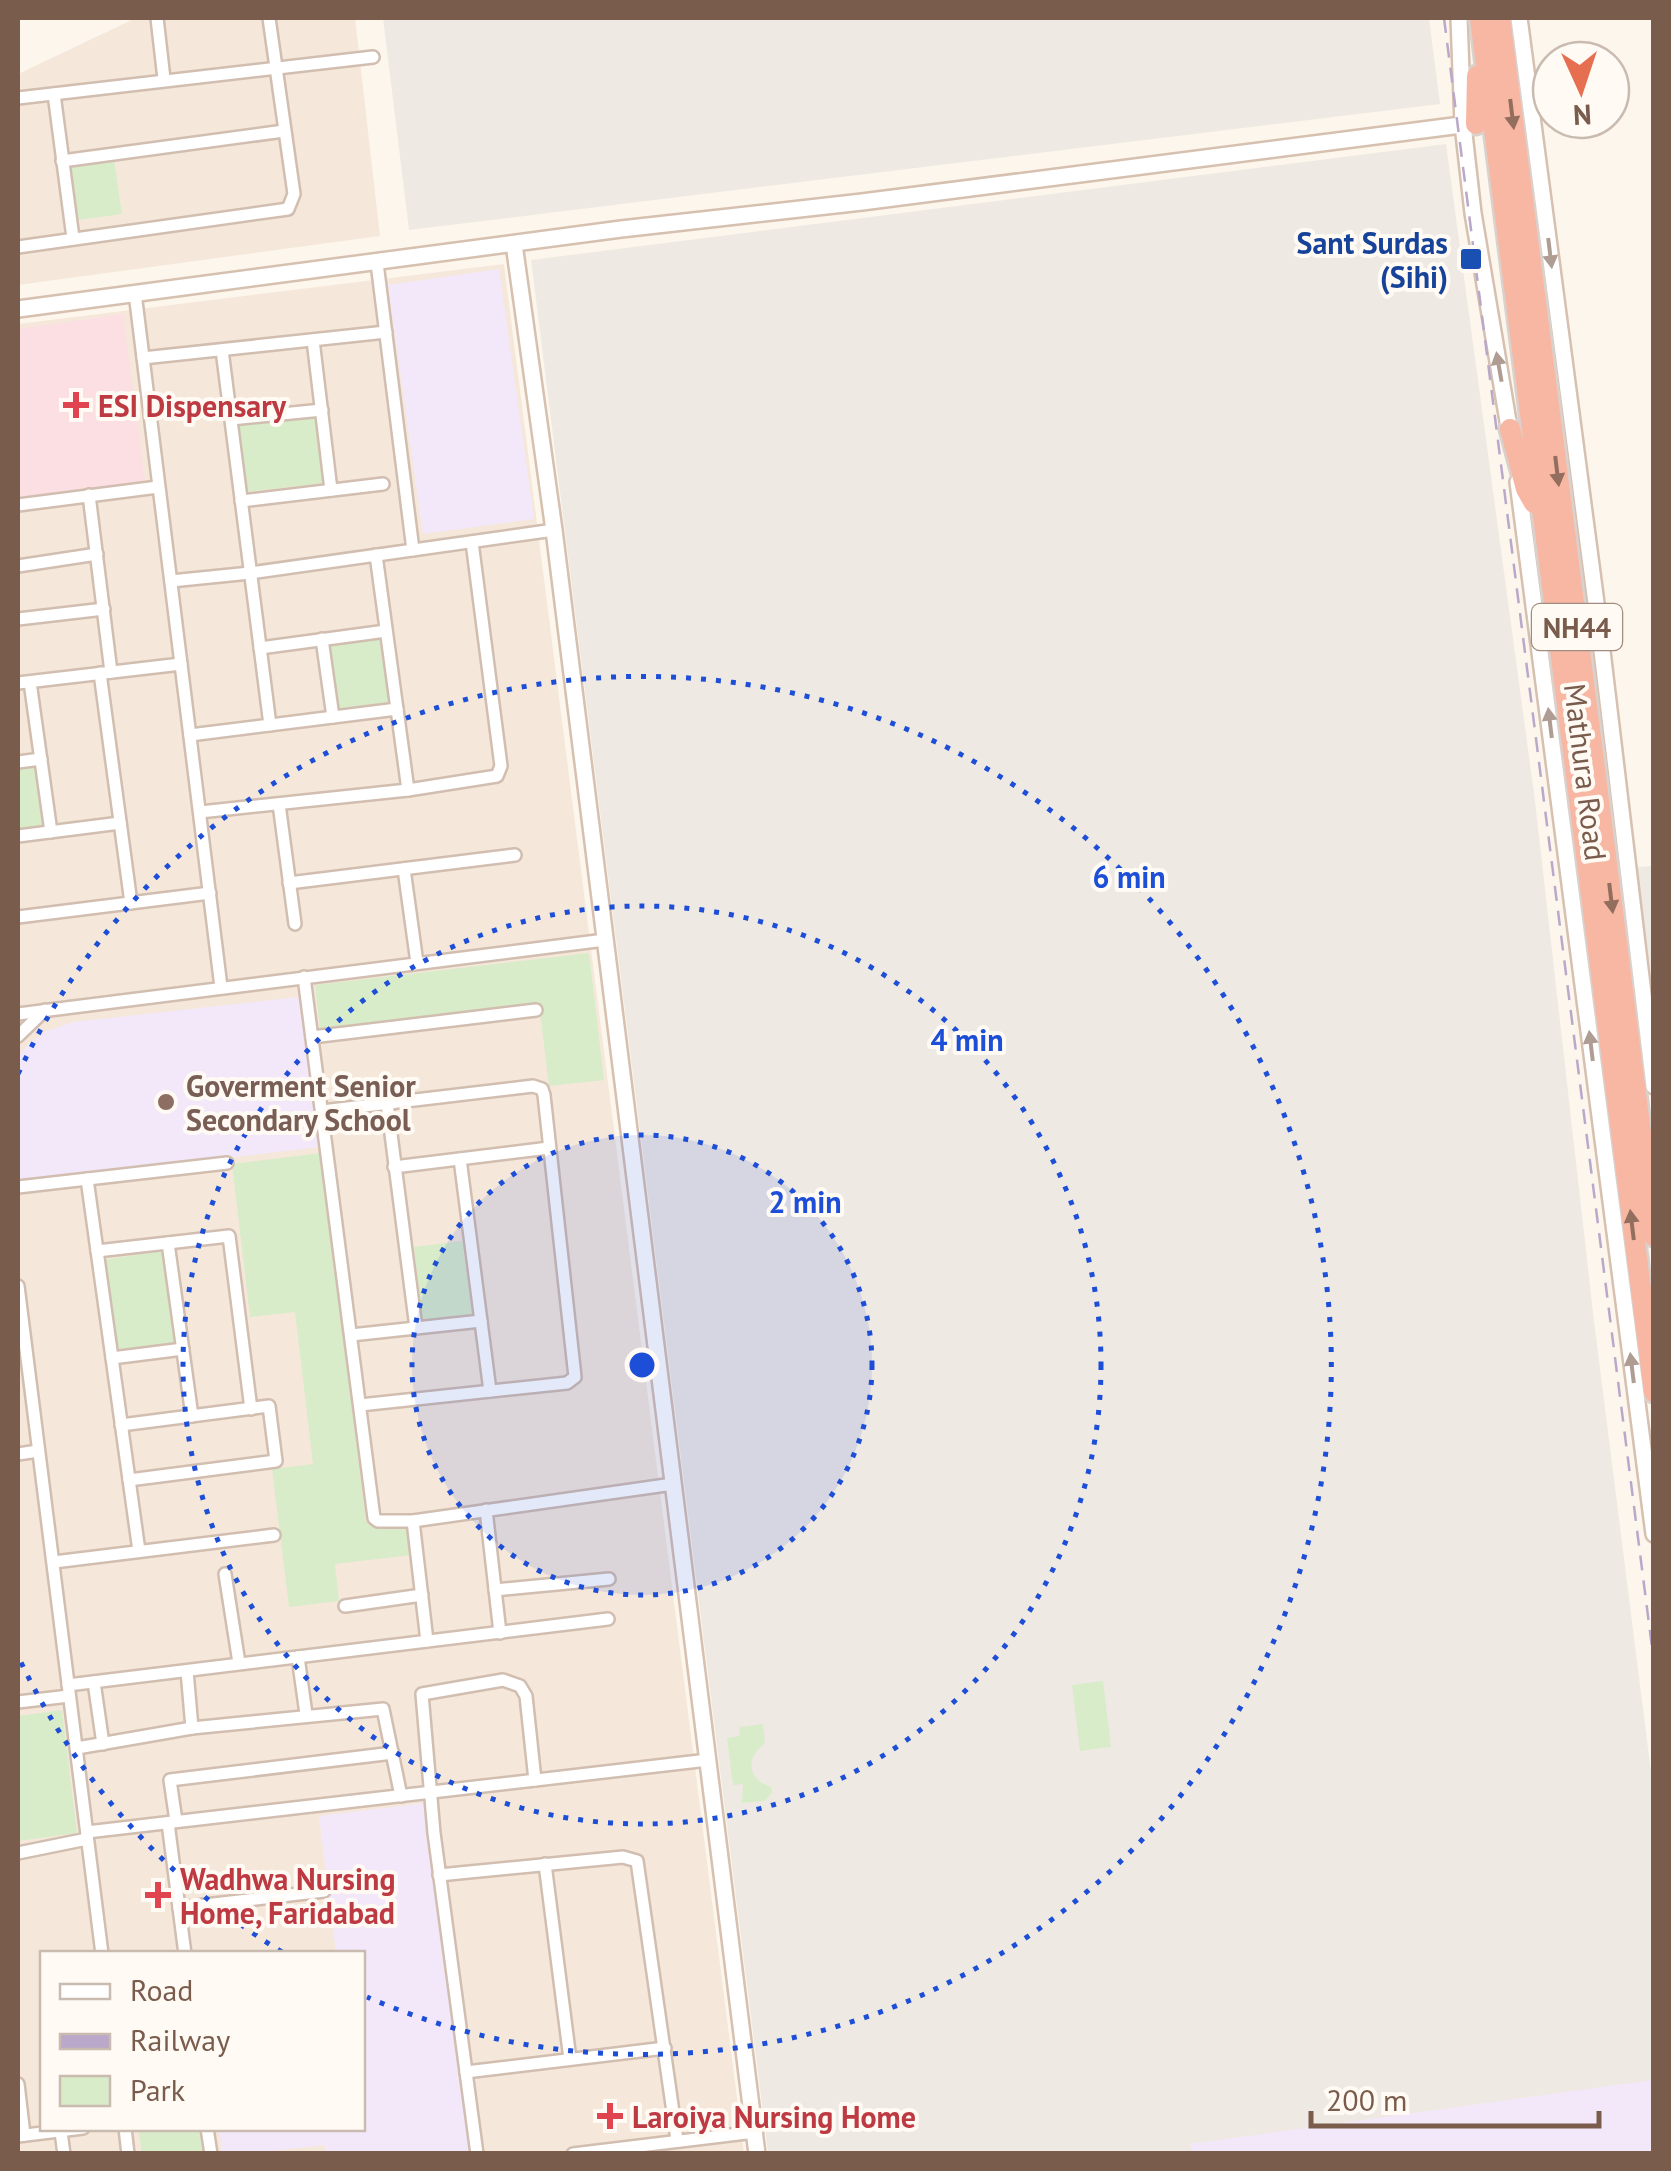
<svg xmlns="http://www.w3.org/2000/svg" width="1671" height="2171" font-family="'PT Sans',sans-serif">
  <style>
    .residential { fill: #f5e8da; fill-rule: evenodd }
    .industrial { fill: #efe9e4 }
    .education { fill: #f3e8fa }
    .medical { fill: #fbdfe3 }
    .green { fill: #d8ecc9 }
    .lines { fill: none; stroke-linecap: round; stroke-linejoin: round }
    .street-casing { stroke: #d1beb0; stroke-width: 16 }
    .secondary-casing { stroke: #d6c0b0; stroke-width: 20 }
    .highway-casing { stroke: #dad1cd; stroke-width: 25 }
    .street { stroke: #fff; stroke-width: 11 }
    .secondary { stroke: #fff; stroke-width: 15 }
    .highway { stroke: #f7b7a3; stroke-width: 20 }
    .rail { stroke: #b9a8c9; stroke-width: 2.5; stroke-dasharray: 15 10; stroke-linecap: butt }
    .oneway { fill: #936e5e }
    .oneway2 { fill: #af9d94 }
    .ring { fill: none; stroke: #1d4ed8; stroke-width: 5; stroke-dasharray: 5 10 }
    .transit-dot { fill: #1a4fb4; stroke: #fffaf3; stroke-width: 4 }
    .health-dot { fill: #e0444e; stroke: #fffaf3; stroke-width: 4 }
    .education-dot { fill: #8d6e63; stroke: #fffaf3; stroke-width: 4 }
    .labels { text-anchor: middle; dominant-baseline: central; stroke-width: 8; stroke-linejoin: round; paint-order: stroke }
    .shield { fill: #fffaf3; stroke: #a28b7f; stroke-width: 2.5 }
    .shield-label { font-size: 28px; font-weight: bold; fill: #7a5c4d }
    .transit-label { font-size: 30px; font-weight: bold; fill: #164399; stroke: #fffaf3; text-anchor: end }
    .health-label { font-size: 30px; font-weight: bold; fill: #be3a42; stroke: #fffaf3; text-anchor: start }
    .street-label { font-size: 30px; fill: #7a5c4d; stroke: #fffaf3 }
    .education-label { font-size: 30px; font-weight: bold; fill: #785e54; stroke: #fffaf3; text-anchor: start }
    .centre { fill: #1d4ed8; stroke: #fffaf3; stroke-width: 5 }
    .ring-label { font-size: 30px; text-anchor: middle; font-weight: bold; fill: #1d4ed8; stroke: #fffaf3; stroke-width: 8; stroke-linejoin: round; paint-order: stroke }
  </style>
  <rect width="100%" height="100%" fill="#fdf6ec"/>
  <g class="residential">
    <path d="M136,18H355L380,236L18,285V74Z"/>
    <path d="M504,264L744,2153H18V324ZM42,1954H362V2128H42Z"/>
  </g>
  <g class="industrial">
    <path d="M383,18H1429L1440,104L409,230Z"/>
    <path d="M1446,144L1535,801L1594,1321L1653,1788V2153H768L531,260Z"/>
    <path d="M1653,866H1654L1653,990L1637,867Z"/>
  </g>
  <g class="education">
    <path d="M499,269L534,519L423,534L388,285Z"/>
    <path d="M299,997L320,1147L18,1182V1057L28,1044L47,1031L73,1022Z"/>
    <path d="M426,1803L469,2153H326L325,2145L254,2153H222L219,2129L362,2128V1954L336,1953L319,1816Z"/>
    <path d="M1653,2080V2153H1192L1190,2144Z"/>
  </g>
  <path class="medical" d="M123,314L145,481L18,498V329Z"/>
  <g class="green">
    <path d="M114,159L122,214L78,220L70,165Z"/>
    <path d="M318,416L326,483L245,492L237,425Z"/>
    <path d="M383,638L392,705L338,713L329,645Z"/>
    <path d="M36,765L45,827L18,831V768Z"/>
    <path d="M589,953L604,1080L549,1086L539,1004L320,1030L315,985Z"/>
    <path d="M321,1153L366,1522L407,1518L411,1555L335,1564L339,1601L289,1607L272,1469L313,1464L295,1312L250,1317L232,1164Z"/>
    <path d="M462,1241L472,1315L423,1322L414,1247Z"/>
    <path d="M163,1251L176,1343L116,1351L102,1260Z"/>
    <path d="M1103,1681L1111,1747L1080,1751L1072,1685Z"/>
    <path d="M62,1710L77,1833L18,1841V1716Z"/>
    <path d="M763,1724L765,1743C745,1758 747,1779 771,1787L772,1793L764,1801L742,1803L743,1784L733,1785L727,1738L740,1736L739,1727Z"/>
    <path d="M138,2129H201L205,2153H142Z"/>
  </g>
  <g class="lines">
    <defs>
      <g id="street">
        <path d="M157,18L164,79"/>
        <path d="M54,94L73,238"/>
        <path d="M18,98L373,57"/>
        <path d="M62,161L284,131"/>
        <path d="M18,247L288,209L294,194L269,18"/>
        <path d="M377,263L413,550"/>
        <path d="M135,293L221,987"/>
        <path d="M313,340L331,490"/>
        <path d="M222,350L270,725"/>
        <path d="M143,358L386,332"/>
        <path d="M231,419L322,410"/>
        <path d="M89,495L111,672"/>
        <path d="M241,501L383,484"/>
        <path d="M18,505L158,487"/>
        <path d="M376,555L408,790"/>
        <path d="M18,566L97,554"/>
        <path d="M171,581L250,573L554,530"/>
        <path d="M18,619L104,609"/>
        <path d="M322,639L333,717"/>
        <path d="M260,648L386,631"/>
        <path d="M100,673L131,903"/>
        <path d="M30,682L51,832"/>
        <path d="M18,683L181,664"/>
        <path d="M190,735L397,709"/>
        <path d="M18,762L41,759"/>
        <path d="M279,804L295,924"/>
        <path d="M200,812L408,790L497,776L501,766L472,542"/>
        <path d="M18,836L120,823"/>
        <path d="M404,869L417,963"/>
        <path d="M289,883L515,855"/>
        <path d="M18,917L210,893"/>
        <path d="M304,977L374,1518L378,1521H413L673,1484"/>
        <path d="M18,1014L605,940"/>
        <path d="M18,1036L45,1010"/>
        <path d="M312,1037L536,1010"/>
        <path d="M387,1103L416,1328"/>
        <path d="M322,1111L533,1086L542,1089L544,1095L575,1377L567,1383L360,1405"/>
        <path d="M460,1159L490,1391"/>
        <path d="M394,1167L549,1148"/>
        <path d="M87,1179L139,1551"/>
        <path d="M18,1187L227,1163"/>
        <path d="M168,1243L192,1416"/>
        <path d="M97,1251L229,1236L251,1409"/>
        <path d="M18,1286L102,1954"/>
        <path d="M351,1335L481,1321"/>
        <path d="M112,1358L183,1349"/>
        <path d="M121,1425L269,1406L276,1461L129,1480"/>
        <path d="M18,1454L38,1451"/>
        <path d="M486,1510L500,1633"/>
        <path d="M413,1521L427,1641"/>
        <path d="M54,1562L274,1535"/>
        <path d="M225,1574L239,1663"/>
        <path d="M495,1590L609,1579"/>
        <path d="M345,1606L422,1595"/>
        <path d="M298,1657L306,1714"/>
        <path d="M187,1671L192,1728L383,1709L401,1796"/>
        <path d="M94,1682L103,1744"/>
        <path d="M68,1685L608,1619"/>
        <path d="M18,1702L69,1696"/>
        <path d="M77,1748L192,1728"/>
        <path d="M176,1821L170,1780L393,1753"/>
        <path d="M168,1823L185,1954"/>
        <path d="M87,1832L708,1760"/>
        <path d="M18,1853L87,1839"/>
        <path d="M545,1864L570,2059"/>
        <path d="M439,1875L623,1857L637,1861L677,2140"/>
        <path d="M179,1908L324,1891"/>
        <path d="M466,2072L665,2048"/>
        <path d="M18,2084L24,2135"/>
        <path d="M125,2128L128,2154"/>
        <path d="M207,2128L211,2154"/>
        <path d="M61,2132L64,2154"/>
        <path d="M18,2136L83,2128"/>
        <path d="M477,2154L434,1833L422,1694L503,1680L520,1686L526,1696L535,1780"/>
        <path d="M573,2154L755,2132"/>
      </g>
      <g id="secondary">
        <path d="M1459,18L1463,125L1473,213L1511,439"/>
        <path d="M1519,18L1599,626L1654,1086"/>
        <path d="M514,244L554,530L757,2154"/>
        <path d="M18,309L621,229L862,202L1469,124"/>
        <path d="M1518,482L1654,1534"/>
      </g>
      <g id="highway">
        <path d="M1480,18L1654,1392"/>
        <path d="M1500,18L1654,1236"/>
        <path d="M1476,124L1477,76"/>
        <path d="M1510,429L1526,489L1534,503"/>
      </g>
    </defs>
    <use href="#street" class="street-casing"/>
    <use href="#secondary" class="secondary-casing"/>
    <use href="#highway" class="highway-casing"/>
    <use href="#street" class="street"/>
    <use href="#secondary" class="secondary"/>
    <use href="#highway" class="highway"/>
    <path class="rail" d="M1444,18L1654,1663"/>
  </g>
  <defs><path id="oneway-solid" d="M-6-.8H1V-3.2L6.5 0L1 3.2V.8H-6Z" transform="scale(2.5)"/></defs>
  <g class="oneway">
    <use href="#oneway-solid" transform="translate(1512 114) rotate(83)"/>
    <use href="#oneway-solid" transform="translate(1557 471) rotate(83)"/>
    <use href="#oneway-solid" transform="translate(1611 898) rotate(83)"/>
    <use href="#oneway-solid" transform="translate(1632 1225) rotate(-97)"/>
  </g>
  <g class="oneway2">
    <use href="#oneway-solid" transform="translate(1550 253) rotate(83)"/>
    <use href="#oneway-solid" transform="translate(1499 367) rotate(-100)"/>
    <use href="#oneway-solid" transform="translate(1550 723) rotate(-97)"/>
    <use href="#oneway-solid" transform="translate(1591 1046) rotate(-97)"/>
    <use href="#oneway-solid" transform="translate(1632 1368) rotate(-97)"/>
  </g>
  <circle cx="642" cy="1365" r="230" fill="#1d4ed8" fill-opacity=".12"/>
  <g class="ring">
    <circle cx="642" cy="1365" r="230"/>
    <circle cx="642" cy="1365" r="459"/>
    <path d="M282 1952A689 689 0 0 1 18 1656M18 1074A689 689 0 1 1 367 1997"/>
  </g>
  <rect class="transit-dot" x="1459" y="247" width="24" height="24" rx="5"/>
  <g class="health-dot">
    <path d="M71 390h10v10h10v10h-10v10h-10v-10h-10v-10h10z"/>
    <path d="M153 1880h10v10h10v10h-10v10h-10v-10h-10v-10h10z"/>
    <path d="M605 2101h10v10h10v10h-10v10h-10v-10h-10v-10h10z"/>
  </g>
  <circle class="education-dot" cx="166" cy="1102" r="10"/>
  <g class="labels">
    <rect class="shield" x="1532" y="604" width="90" height="46" rx="8"/>
    <g class="shield-label">
      <text x="1577" y="627">NH44</text>
    </g>
    <g class="transit-label">
      <text x="1448" y="242">Sant Surdas<tspan x="1448" dy="34">(Sihi)</tspan></text>
    </g>
    <g class="health-label">
      <text x="98" y="405">ESI Dispensary</text>
      <text x="180" y="1878">Wadhwa Nursing<tspan x="180" dy="34">Home, Faridabad</tspan></text>
      <text x="632" y="2116">Laroiya Nursing Home</text>
    </g>
    <g class="street-label">
      <text transform="translate(1586 772) rotate(83)">Mathura Road</text>
    </g>
    <g class="education-label">
      <text x="186" y="1085">Goverment Senior<tspan x="186" dy="34">Secondary School</tspan></text>
    </g>
  </g>
  <circle cx="642" cy="1365" r="15" class="centre"/>
  <g class="ring-label">
    <text x="1129" y="888">6 min</text>
    <text x="967" y="1051">4 min</text>
    <text x="805" y="1213">2 min</text>
  </g>
  <rect width="1671" height="2171" fill="none" stroke="#7a5c4d" stroke-width="40"/>
  <rect x="40" y="1951" width="325" height="180" fill="#fffaf3" stroke="#cabbb1" stroke-width="2.5"/>
  <rect x="60" y="1984" width="50" height="15" fill="#ffffff" stroke="#cabbb1" stroke-width="2.5"/>
  <text x="130" y="2001" font-size="30" fill="#7a5c4d">Road</text>
  <rect x="60" y="2034" width="50" height="15" fill="#b9a8c9" stroke="#cabbb1" stroke-width="2.5"/>
  <text x="130" y="2051" font-size="30" fill="#7a5c4d">Railway</text>
  <rect x="60" y="2076" width="50" height="30" fill="#d8ecc9" stroke="#cabbb1" stroke-width="2.5"/>
  <text x="130" y="2101" font-size="30" fill="#7a5c4d">Park</text>
  <g transform="translate(1581 90) rotate(177)"><circle r="48" fill="#fffaf3" stroke="#cabbb1" stroke-width="2.5"/>
  <path d="M0-8L18 38L0 25L-18 38Z" fill="#e76f51"/>
  <text y="-15" font-size="28" font-weight="bold" text-anchor="middle" fill="#7a5c4d">N</text>
  </g>
  <path d="M1311 2111v15h288v-15" fill="none" stroke="#7a5c4d" stroke-width="5"/>
  <text x="1326" y="2111" font-size="30" fill="#7a5c4d" stroke="#fffaf3" stroke-width="8" paint-order="stroke">200 m</text>
</svg>
